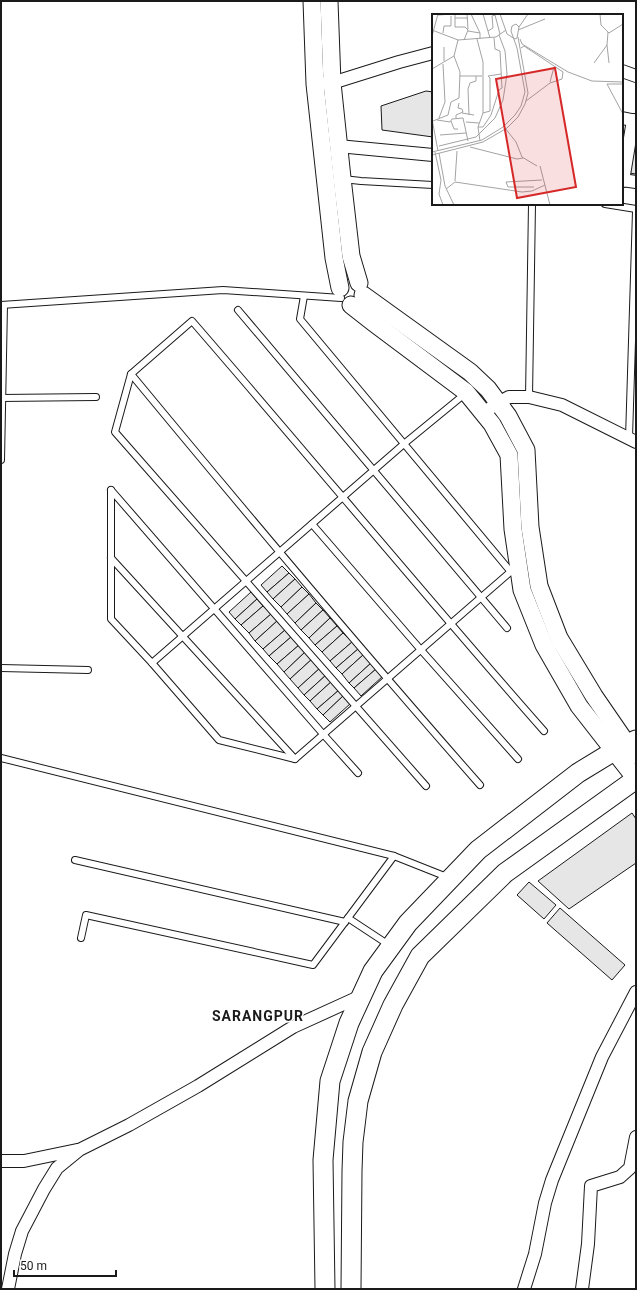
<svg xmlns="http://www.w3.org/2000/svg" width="637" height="1290" font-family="Roboto,sans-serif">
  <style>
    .building { fill: #e6e6e6; stroke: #1a1a1a }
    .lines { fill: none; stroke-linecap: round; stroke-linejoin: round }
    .service-casing { stroke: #1a1a1a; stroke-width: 8 }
    .minor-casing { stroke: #1a1a1a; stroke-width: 14 }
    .secondary-casing { stroke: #1a1a1a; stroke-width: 19 }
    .primary-casing { stroke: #1a1a1a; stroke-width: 21 }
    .service { stroke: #fff; stroke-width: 6 }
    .minor { stroke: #fff; stroke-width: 12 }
    .secondary { stroke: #fff; stroke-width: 17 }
    .primary { stroke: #fff; stroke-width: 19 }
    .labels { text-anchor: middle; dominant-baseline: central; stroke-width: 3; stroke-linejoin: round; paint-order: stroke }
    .district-label { font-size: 14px; font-weight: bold; letter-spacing: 1px; fill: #1a1a1a; stroke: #fff }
    .inset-road { fill: none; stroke: #a3a3a3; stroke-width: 1 }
    .view { fill: #d62828; fill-opacity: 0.15; stroke: #d62828; stroke-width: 2 }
    .inset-edge { fill: none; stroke: #1a1a1a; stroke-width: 2 }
  </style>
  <rect width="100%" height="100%" fill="#fff"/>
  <g class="building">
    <path d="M426,91L433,92V137L382,130L381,106Z"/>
    <path d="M636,130V174L629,173Z"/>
    <path d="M282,566L289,573L267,592L261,585Z"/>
    <path d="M289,573L295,579L273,599L267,592Z"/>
    <path d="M295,579L302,587L281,607L273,599Z"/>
    <path d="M302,587L309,594L287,614L281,607Z"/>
    <path d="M251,592L257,599L235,619L229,612Z"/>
    <path d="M309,594L316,603L295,623L287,614Z"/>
    <path d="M257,599L263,606L241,625L235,619Z"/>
    <path d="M316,603L323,610L301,630L295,623Z"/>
    <path d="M263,606L271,614L249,633L241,625Z"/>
    <path d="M323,610L330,618L309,638L301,630Z"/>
    <path d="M271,614L277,621L255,641L249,633Z"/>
    <path d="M330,618L337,626L315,645L309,638Z"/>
    <path d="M277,621L285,630L263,649L255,641Z"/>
    <path d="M337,626L343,633L322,652L315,645Z"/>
    <path d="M285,630L291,637L269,656L263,649Z"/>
    <path d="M343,633L352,642L330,661L322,652Z"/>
    <path d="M291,637L299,645L277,664L269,656Z"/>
    <path d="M352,642L358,649L336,668L330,661Z"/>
    <path d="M299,645L305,652L284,672L277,664Z"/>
    <path d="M358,649L363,655L342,674L336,668Z"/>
    <path d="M305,652L312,659L290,679L284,672Z"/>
    <path d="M363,655L371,663L349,683L342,674Z"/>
    <path d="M312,659L320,668L298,688L290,679Z"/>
    <path d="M371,663L376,669L354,688L349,683Z"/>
    <path d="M320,668L326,675L304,695L298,688Z"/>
    <path d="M376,669L383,676L361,696L354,688Z"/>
    <path d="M326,675L332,681L310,701L304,695Z"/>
    <path d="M332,681L339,690L317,709L310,701Z"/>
    <path d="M339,690L344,695L323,715L317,709Z"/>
    <path d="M344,695L351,703L330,722L323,715Z"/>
    <path d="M632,813L636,819V863L569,909L538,881Z"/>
    <path d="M529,882L556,905L544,919L517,895Z"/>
    <path d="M560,908L625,965L612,980L547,923Z"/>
  </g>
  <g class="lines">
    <defs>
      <g id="service">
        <path d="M343,179L361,181L433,185"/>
        <path d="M605,204L636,209"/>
        <path d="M304,296L300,319L511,572"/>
        <path d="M1,305L223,290L341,298"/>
        <path d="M238,310L507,628"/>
        <path d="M131,374C246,513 361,650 480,785"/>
        <path d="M529,397L532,204"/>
        <path d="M1,398L96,397"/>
        <path d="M629,438L636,211"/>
        <path d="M1,460L4,305"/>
        <path d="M111,490V619L152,663L219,740L295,759L516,567"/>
        <path d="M111,490L323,734L358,773"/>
        <path d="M312,524L421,650L518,759"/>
        <path d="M111,558L295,759"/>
        <path d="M152,663L405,443L466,393"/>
        <path d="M1,668L88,670"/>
        <path d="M1,758L394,856L447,877"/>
        <path d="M426,786L115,432L131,374L192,321C310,457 425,596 544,731"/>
        <path d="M75,860L345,922"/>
        <path d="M348,918L389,945"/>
        <path d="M81,938L86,915L313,965L394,856"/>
      </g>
      <g id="minor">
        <path d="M622,71L636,76"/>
        <path d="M325,83H332L399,62L433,53"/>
        <path d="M622,118L636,121"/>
        <path d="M338,146L433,155"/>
        <path d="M622,180L636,182"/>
        <path d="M623,181L633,120"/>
        <path d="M483,413L498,403L509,397H529L562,405L636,442"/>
        <path d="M1,1161H24L77,1150"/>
        <path d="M8,1289L15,1254L22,1231L44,1189L57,1168L79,1150L129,1125L198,1086L293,1027L361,996"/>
        <path d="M524,1289L535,1254L545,1203L552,1180L602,1057L636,992"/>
        <path d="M582,1289L588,1244L591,1186L620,1177L630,1168L636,1137"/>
      </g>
      <g id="secondary">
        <path d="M312,1L315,84L334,258L340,288"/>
        <path d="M329,1L332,83L342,178L351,256L359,283"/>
        <path d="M363,295L470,372L488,389L508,416L526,450L530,527L539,586L559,638L594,696L627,744L636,755"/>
        <path d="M351,305L374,323L466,392L492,424L509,455L513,529L522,590L544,645L579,706L636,779"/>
      </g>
      <g id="primary">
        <path d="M325,1289L323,1160L330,1081L349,1023L373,971L408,923L478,850L578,773L614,751L636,740"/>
        <path d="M351,1289L352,1171L353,1142L358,1101L372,1052L393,1005L420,956L505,873L636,779"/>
      </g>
    </defs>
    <use href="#service" class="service-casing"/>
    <use href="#minor" class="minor-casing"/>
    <use href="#secondary" class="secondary-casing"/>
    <use href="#primary" class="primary-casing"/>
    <use href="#service" class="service"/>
    <use href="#minor" class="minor"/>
    <use href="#secondary" class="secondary"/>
    <use href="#primary" class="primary"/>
  </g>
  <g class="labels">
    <g class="district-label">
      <text x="258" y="1016">SARANGPUR</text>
    </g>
  </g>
  <g transform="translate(432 14)">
    <rect width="191" height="191" fill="#fff"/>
    <path class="inset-road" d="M23,0V13H33L36,16L32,26M35,0L36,15M39,0L48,19M51,0L58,24M68,0L75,20L83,25M168,0L169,11L177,19L191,10M6,1L21,0M23,4H36M87,13L96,0M0,16L26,26L64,23L74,16M86,16L113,5M36,17L48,19V25M56,17L61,14L60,2L63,1L68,20M11,19L12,12H19V2M0,22L6,0M45,25L51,48V99L46,113L48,127M88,25L90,30L136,58L160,67L191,68M175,31L177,49M89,34L92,32L131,58L130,65L118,69L94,87M12,47V33M162,49L175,31L176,18M0,55L22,42L26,26M28,62H50M118,68L122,53M191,70H175L191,100M30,99L42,101M51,99L58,97V64L56,62L69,60M37,101L36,75L38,69L44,67V62M7,104L13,88L11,50M24,104V101L31,98L30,95L26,94L27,89M0,105L6,137M5,106L18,108L20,105L31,104L36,127M1,107L16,101L19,88L27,84L28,58L22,42M19,107L22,115H26M34,108L47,109M46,113H51L59,101L67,76L70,74L68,37L63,35L62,24M73,114L84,128L90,143L105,152M8,121L34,119M7,132L44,123L63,104L71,86L75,60L73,37L67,21M38,133L85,145L91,144M0,138L50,126L71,113L83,101L89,92L93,78L85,34L79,17L80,12L84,10L87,13L85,24L83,25M3,138L9,166L7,180L11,191M7,139L13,172L22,191M0,141L51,128L75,114L86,103L93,90L96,79L86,23M108,152L118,191M23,167L25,137M102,173H76L74,168L110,166M14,175L23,168L90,178L100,177L113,171"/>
    <path class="view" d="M123,54L144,173L85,184L64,65Z"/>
    <rect width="191" height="191" class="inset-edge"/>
  </g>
  <rect width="637" height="1290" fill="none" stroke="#1a1a1a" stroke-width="4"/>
  <path d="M14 1270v6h102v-6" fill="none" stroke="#1a1a1a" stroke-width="2"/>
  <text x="20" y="1270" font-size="12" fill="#1a1a1a" stroke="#ffffff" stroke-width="3" paint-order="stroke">50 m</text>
</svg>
